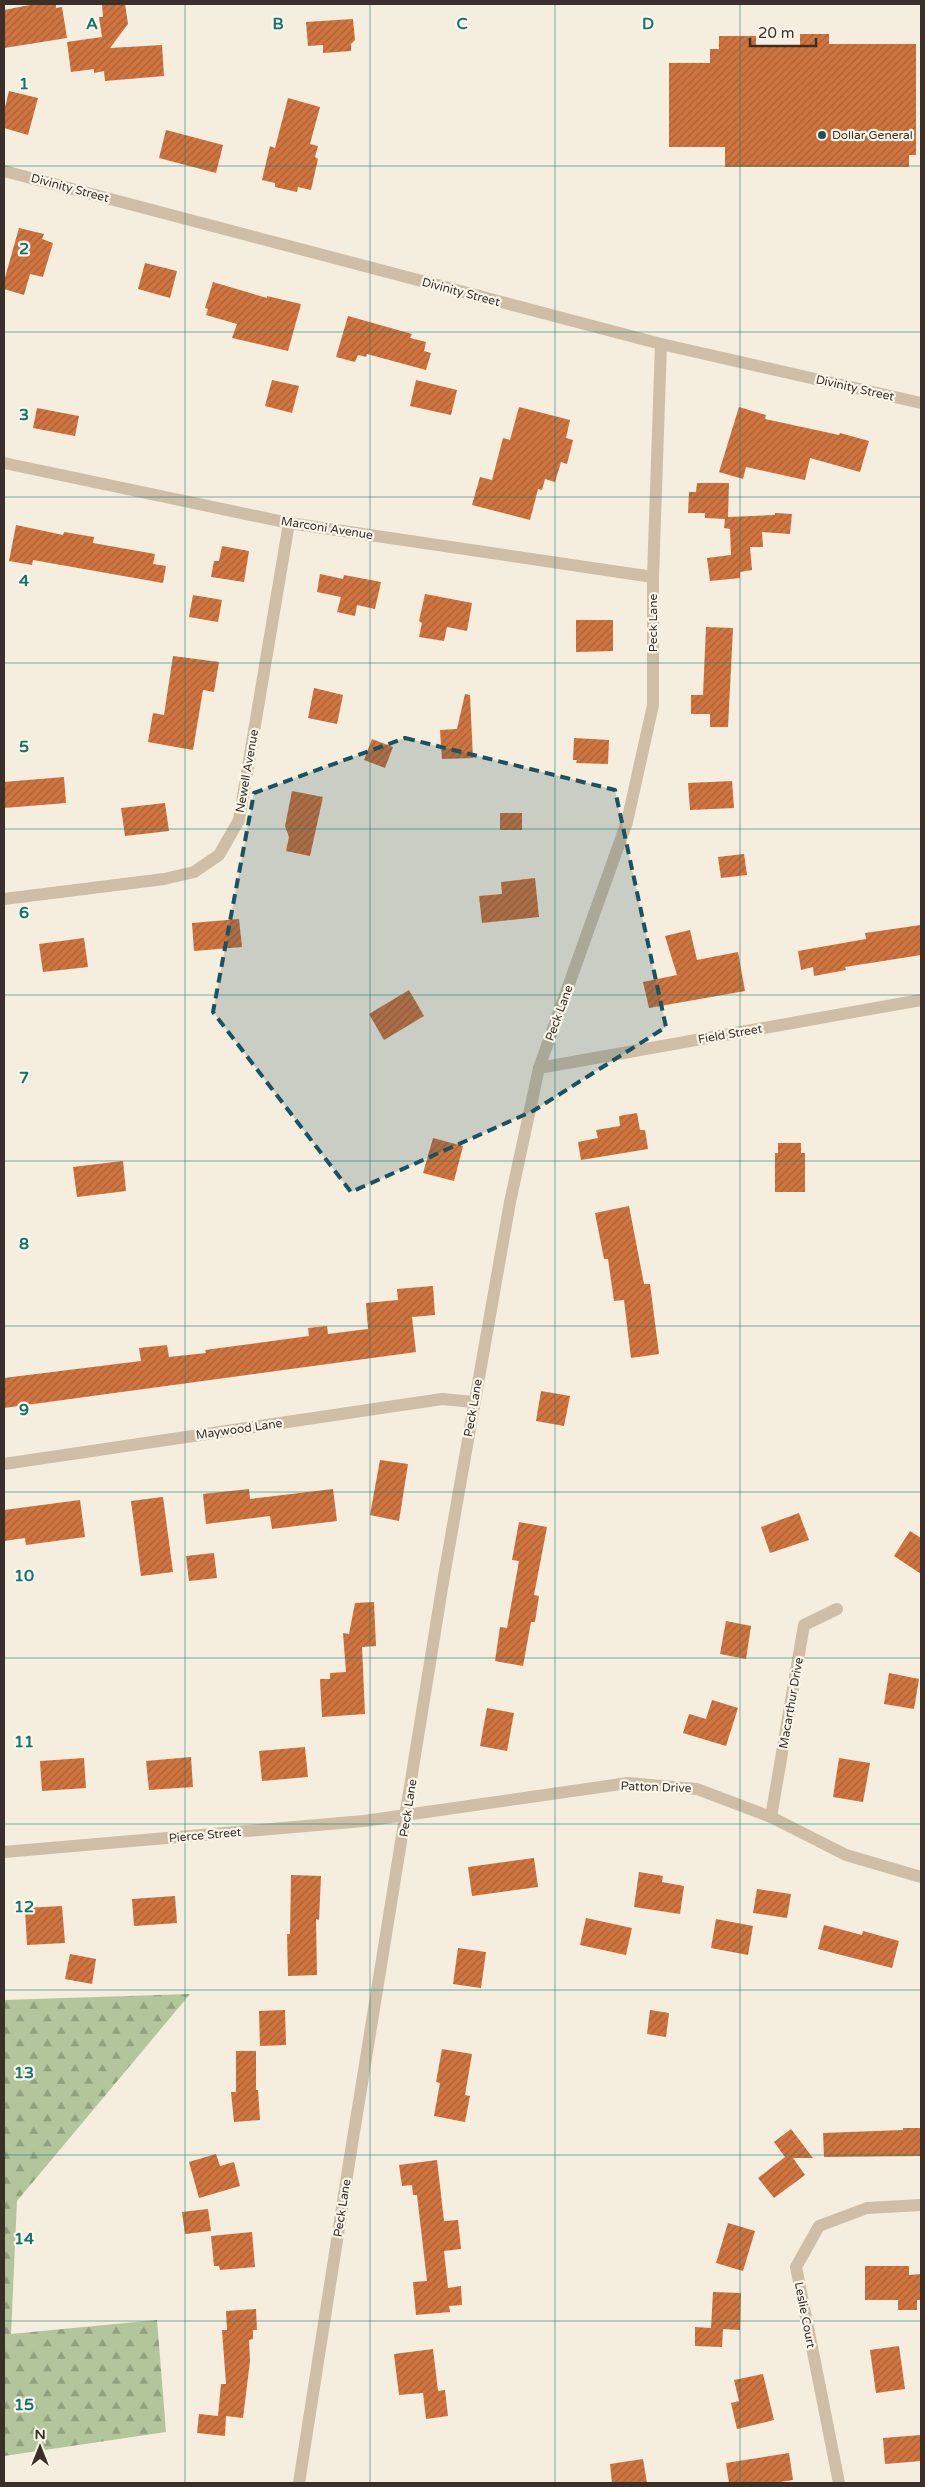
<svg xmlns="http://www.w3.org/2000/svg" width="925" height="2487" font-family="'Varela Round',sans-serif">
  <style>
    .forest { fill: url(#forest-firs) }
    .building { fill: url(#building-hatch) }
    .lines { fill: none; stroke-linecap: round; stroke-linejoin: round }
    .minor { stroke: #cebea8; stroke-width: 12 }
    .marked { fill: #1a5260; fill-opacity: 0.2; stroke: #1a5260; stroke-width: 4; stroke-dasharray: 10 6; stroke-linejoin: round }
    .grid { fill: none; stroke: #0f766e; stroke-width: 1; stroke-opacity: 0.55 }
    .poi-dot { fill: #1a5260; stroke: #fbf6ea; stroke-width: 2 }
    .labels { text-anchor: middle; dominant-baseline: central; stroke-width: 4.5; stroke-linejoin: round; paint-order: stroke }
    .poi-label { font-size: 12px; fill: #3a3029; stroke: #fbf6ea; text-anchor: start }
    .street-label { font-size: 12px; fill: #3a3029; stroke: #fbf6ea }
    .grid-label { font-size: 16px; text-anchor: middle; font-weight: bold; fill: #0f766e; stroke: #fbf6ea; stroke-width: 4.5; stroke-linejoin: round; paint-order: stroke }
  </style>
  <defs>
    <pattern id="forest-firs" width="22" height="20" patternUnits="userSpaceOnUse" patternTransform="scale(1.25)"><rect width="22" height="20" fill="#b2c59b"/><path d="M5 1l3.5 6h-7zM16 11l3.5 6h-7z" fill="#92a07e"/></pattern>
    <pattern id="building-hatch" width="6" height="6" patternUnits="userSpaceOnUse" patternTransform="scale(1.25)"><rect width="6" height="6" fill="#d07540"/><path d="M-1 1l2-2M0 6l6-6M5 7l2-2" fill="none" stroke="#aa6036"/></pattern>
  </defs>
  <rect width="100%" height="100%" fill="#f5eddd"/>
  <path class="forest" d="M190,1994L17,2201L11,2334L157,2320L166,2432L4,2456V2000Z"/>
  <g class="building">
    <path d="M35,4H56V8L62,7L67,38L4,48V10Z"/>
    <path d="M102,4H125L128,24L110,48L162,45L164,76L105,81L104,71L94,73V69L71,72L67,42L102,37L99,17H103Z"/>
    <path d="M353,19L355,40L351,44V51L323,53V45L308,46L306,22Z"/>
    <path d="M800,34H829V44H916V155H909V167H725V147H669V63H710V49H719V36H756V45H800Z"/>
    <path d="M9,91L38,98L28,135L4,128V111Z"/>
    <path d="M288,98L320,107L310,144L318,146L315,157L318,159L311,190L298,187L297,192L275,187V183L262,180L270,146L275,148Z"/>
    <path d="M166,130L223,145L216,173L159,158Z"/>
    <path d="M19,228L44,234L42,239L53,243L43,277L30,274L24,295L4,289V281Z"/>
    <path d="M145,263L177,271L170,298L138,289Z"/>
    <path d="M213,282L267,298V296L301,304L288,351L232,338L237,324L206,315L208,309L205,308Z"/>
    <path d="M348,316L412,334L410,338L426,342L424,351L431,353L426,370L367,354L366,357L358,355L355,362L336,357Z"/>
    <path d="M272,380L299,386L292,413L265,406Z"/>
    <path d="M416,380L457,390L451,415L410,406Z"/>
    <path d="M519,407L570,420L566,438L573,440L567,464L561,462L555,482L545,479L542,490L538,489L530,520L472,505L480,477L492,480L503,438L510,440Z"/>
    <path d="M739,407L766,415L765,419L839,435L840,433L869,441L860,472L810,458L805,480L746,467L743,479L719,472Z"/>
    <path d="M37,408L79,416L75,436L33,428Z"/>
    <path d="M697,483H729L728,517L775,515V513L792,514L790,534L762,532L763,547H750L752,570L740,572V578L710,581L707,558L731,555L730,529L724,528L725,519L705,518V513H688L689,492H696Z"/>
    <path d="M16,525L63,535L64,532L94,537L93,543L155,554L153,564L166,566L163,583L33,560L32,565L9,561Z"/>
    <path d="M222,546L249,551L244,582L211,577L214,561H219Z"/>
    <path d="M320,574L343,579L344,575L381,582L375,609L357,605L355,616L337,612L341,597L317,592Z"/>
    <path d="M425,594L472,603L467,631L447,627L444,641L419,637L422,623L419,621Z"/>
    <path d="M193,595L222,600L218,622L189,617Z"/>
    <path d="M576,620H613V651L576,652Z"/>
    <path d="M706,627L733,628L728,727H710V714H691V695H703Z"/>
    <path d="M173,656L219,662L214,692L203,690L193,750L148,742L153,713L164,715Z"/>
    <path d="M314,688L343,695L337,724L308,718Z"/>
    <path d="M465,694L470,695L473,758L442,759L440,730L457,729Z"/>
    <path d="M574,738L609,740L608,764L576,763L577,760H573Z"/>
    <path d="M372,739L393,747L385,768L364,760Z"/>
    <path d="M64,777L66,803L4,808V782Z"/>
    <path d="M732,781L734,808L690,810L688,783Z"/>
    <path d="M292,791L323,797L310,856L286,851L289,837L285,826Z"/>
    <path d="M165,803L169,831L125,836L121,808Z"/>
    <rect x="500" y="813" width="22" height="17"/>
    <path d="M744,854L747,875L721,878L718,857Z"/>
    <path d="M535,878L539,917L482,923L479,896L502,894L501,882Z"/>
    <path d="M239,919L242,947L194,951L192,923Z"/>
    <path d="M921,925V955L845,967L846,970L814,976L813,967L801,970L798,951L866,939L865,933Z"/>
    <path d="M690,930L697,960L738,952L745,991L649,1008L643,982L677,975L665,936Z"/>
    <path d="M84,938L88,967L43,972L39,944Z"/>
    <path d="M409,990L424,1016L384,1040L369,1014Z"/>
    <path d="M637,1113L640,1130H645L648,1149L581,1160L578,1142L598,1138L596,1130L620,1126L619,1116Z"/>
    <path d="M433,1138L463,1146L454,1181L423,1173Z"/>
    <path d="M778,1143H801V1153H805V1192H775V1153H778Z"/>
    <path d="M123,1161L126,1191L77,1197L73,1167Z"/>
    <path d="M629,1206L644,1284H650L659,1354L631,1358L624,1300L614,1301L608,1259H604L595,1213Z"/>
    <path d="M433,1286L435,1315L412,1317L416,1352L4,1408V1378L141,1361L139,1348L167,1345L169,1357L206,1353L205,1350L309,1336L308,1328L327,1326L328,1334L368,1329L366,1303L398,1300L397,1289Z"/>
    <path d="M541,1391L570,1396L564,1426L536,1421Z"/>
    <path d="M380,1460L408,1464L399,1521L370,1515Z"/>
    <path d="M249,1489L250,1499L333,1489L337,1521L272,1529L270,1516L206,1524L203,1494Z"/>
    <path d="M163,1497L173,1572L141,1576L131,1501Z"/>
    <path d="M80,1500L85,1537L26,1545L25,1538L4,1541V1510Z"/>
    <path d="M799,1513L809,1540L770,1553L761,1527Z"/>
    <path d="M519,1522L547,1527L534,1595L539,1596L535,1622H531L523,1666L495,1661L500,1627L507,1628L519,1561L512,1560Z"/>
    <path d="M910,1531L921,1538V1574L894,1556Z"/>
    <path d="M214,1553L217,1578L189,1581L186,1556Z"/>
    <path d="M374,1602L376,1646L362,1647L365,1714L322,1717L320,1679H330V1673L346,1672L343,1633L349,1634L355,1603Z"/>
    <path d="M726,1621L751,1626L746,1659L720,1654Z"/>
    <path d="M889,1673L919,1679L914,1709L884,1704Z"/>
    <path d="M712,1700L738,1708L726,1746L683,1733L689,1714L706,1719Z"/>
    <path d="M487,1708L514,1713L507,1751L480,1746Z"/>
    <path d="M305,1747L308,1777L262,1781L259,1751Z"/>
    <path d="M191,1757L193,1787L149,1790L146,1761Z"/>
    <path d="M84,1758L86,1788L42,1791L40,1761Z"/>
    <path d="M839,1758L870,1763L863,1802L833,1797Z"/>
    <path d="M534,1858L538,1887L472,1896L468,1867Z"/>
    <path d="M639,1872L663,1876L662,1882L684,1886L680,1914L634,1907Z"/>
    <path d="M291,1875L321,1876L319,1920L316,1919L317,1975L288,1976L287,1934H290Z"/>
    <path d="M757,1889L791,1894L787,1918L753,1913Z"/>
    <path d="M175,1896L177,1923L134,1926L132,1899Z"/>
    <path d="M62,1906L65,1943L27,1945L25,1908Z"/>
    <path d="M586,1918L632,1928L626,1955L580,1945Z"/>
    <path d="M716,1919L753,1926L748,1955L711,1948Z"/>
    <path d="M824,1925L862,1935L863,1931L899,1941L892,1968L818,1949Z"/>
    <path d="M458,1948L486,1952L481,1988L453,1984Z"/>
    <path d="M70,1954L96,1959L92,1984L65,1979Z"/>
    <path d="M285,2010L286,2045L260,2046L259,2011Z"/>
    <path d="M650,2010L669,2013L666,2037L647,2034Z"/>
    <path d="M442,2049L472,2054L465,2095L470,2096L465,2122L434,2116L440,2083L436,2082Z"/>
    <path d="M236,2051H256V2090H258L260,2120L234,2122L231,2092H236Z"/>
    <path d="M903,2128H921V2156L824,2157L823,2133L903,2130Z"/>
    <path d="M791,2129L813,2158H793L805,2175L774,2198L758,2178L785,2157L774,2142Z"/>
    <path d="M216,2154L220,2166L234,2162L240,2186L199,2198L189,2162Z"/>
    <path d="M437,2160L444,2221L458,2220L461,2249L444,2251L448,2288L461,2286L462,2305L449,2306L450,2312L416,2315L413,2282L427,2281L417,2195H413L412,2185L402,2186L399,2165Z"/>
    <path d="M208,2209L211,2231L185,2234L182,2212Z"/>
    <path d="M728,2223L755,2231L743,2271L716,2263Z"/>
    <path d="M252,2232L255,2267L220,2270L219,2266H214L211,2236Z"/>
    <path d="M865,2266H909V2275L921,2274V2300H917V2310H898V2300H865Z"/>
    <path d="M713,2292L741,2293L740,2330L723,2329L722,2347L695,2346V2327L711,2328Z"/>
    <path d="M256,2309L257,2330H253V2339L249,2340L250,2361L243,2418L226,2416L225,2436L197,2433L199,2414L218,2416L221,2384H226L222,2330H227L226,2311Z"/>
    <path d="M899,2346L905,2389L876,2393L870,2350Z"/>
    <path d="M433,2349L438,2391L445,2390L448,2416L426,2419L423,2393L399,2395L394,2354Z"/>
    <path d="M763,2374L774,2420L737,2429L731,2403L739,2401L734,2380Z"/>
    <path d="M921,2435V2461L885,2464L883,2438Z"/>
    <path d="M789,2453L793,2480L774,2483H729L726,2463Z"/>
    <path d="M643,2459L647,2483H612L610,2464Z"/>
  </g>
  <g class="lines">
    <g class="minor">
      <path d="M4,171L661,344L921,403"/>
      <path d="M4,463L289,523L653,577"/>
      <path d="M4,899L164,879L194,872L219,855L239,820L289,523"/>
      <path d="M539,1068L921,1000"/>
      <path d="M4,1464L442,1399L474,1402"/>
      <path d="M771,1817L804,1625L837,1609"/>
      <path d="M4,1852L364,1821L628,1783L697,1789L771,1817L846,1855L921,1877"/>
      <path d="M299,2483L350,2157L444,1576L510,1202L539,1068L627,822L653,705V577L661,344"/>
      <path d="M839,2483L796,2267L819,2226L867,2208L921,2205"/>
    </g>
  </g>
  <path class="marked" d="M405,738L615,790L666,1027L533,1111L351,1192L213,1012L254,793Z"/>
  <path class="grid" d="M185,4V2483M370,4V2483M555,4V2483M740,4V2483M4,166H921M4,332H921M4,497H921M4,663H921M4,829H921M4,995H921M4,1161H921M4,1326H921M4,1492H921M4,1658H921M4,1824H921M4,1990H921M4,2155H921M4,2321H921"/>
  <circle class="poi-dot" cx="822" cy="135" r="5"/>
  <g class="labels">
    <g class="poi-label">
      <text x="832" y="135">Dollar General</text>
    </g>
    <g class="street-label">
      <text transform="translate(70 188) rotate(15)">Divinity Street</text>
      <text transform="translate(461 292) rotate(15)">Divinity Street</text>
      <text transform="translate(855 388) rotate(13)">Divinity Street</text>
      <text transform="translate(327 528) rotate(9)">Marconi Avenue</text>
      <text transform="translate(653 623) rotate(-90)">Peck Lane</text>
      <text transform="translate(247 771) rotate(-80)">Newell Avenue</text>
      <text transform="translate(559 1013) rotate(-70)">Peck Lane</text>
      <text transform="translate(730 1034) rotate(-10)">Field Street</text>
      <text transform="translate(473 1408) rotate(-80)">Peck Lane</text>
      <text transform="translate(239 1429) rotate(-8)">Maywood Lane</text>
      <text transform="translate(791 1703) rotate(-80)">Macarthur Drive</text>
      <text transform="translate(656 1787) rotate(2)">Patton Drive</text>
      <text transform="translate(408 1808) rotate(-81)">Peck Lane</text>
      <text transform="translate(205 1835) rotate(-5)">Pierce Street</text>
      <text transform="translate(342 2208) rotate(-81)">Peck Lane</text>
      <text transform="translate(805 2315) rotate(79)">Leslie Court</text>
    </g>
  </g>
  <g class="grid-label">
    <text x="92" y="29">A</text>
    <text x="278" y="29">B</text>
    <text x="462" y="29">C</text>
    <text x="648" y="29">D</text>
    <text x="24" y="89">1</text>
    <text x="24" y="254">2</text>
    <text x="24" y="420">3</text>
    <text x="24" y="586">4</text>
    <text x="24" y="752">5</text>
    <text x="24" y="918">6</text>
    <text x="24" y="1083">7</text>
    <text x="24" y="1249">8</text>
    <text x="24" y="1415">9</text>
    <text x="24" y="1581">10</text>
    <text x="24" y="1747">11</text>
    <text x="24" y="1912">12</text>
    <text x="24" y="2078">13</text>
    <text x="24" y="2244">14</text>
    <text x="24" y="2410">15</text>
  </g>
  <rect width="925" height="2487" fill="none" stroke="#3a3029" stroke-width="10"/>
  <g transform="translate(40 2447)" stroke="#fbf6ea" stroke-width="4" paint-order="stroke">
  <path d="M0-4L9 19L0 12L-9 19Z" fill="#3a3029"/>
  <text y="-8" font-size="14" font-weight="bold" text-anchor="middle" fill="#3a3029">N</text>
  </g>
  <path d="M750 38v8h66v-8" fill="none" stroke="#3a3029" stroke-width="2.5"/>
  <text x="758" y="38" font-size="15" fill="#3a3029" stroke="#fbf6ea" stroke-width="4" paint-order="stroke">20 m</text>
</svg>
